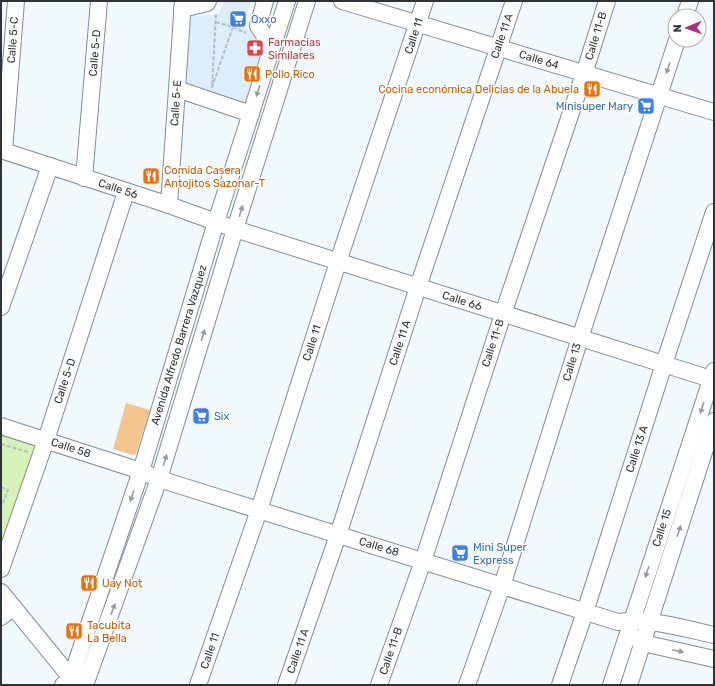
<svg xmlns="http://www.w3.org/2000/svg" width="715" height="686" font-family="Rubik,sans-serif">
  <style>
    .built { fill: #ddedfb }
    .green { fill: #d5f3b8 }
    .building { fill: #f3c691 }
    .lines { fill: none; stroke-linecap: round; stroke-linejoin: round }
    .minor-casing { stroke: #838d94; stroke-width: 18 }
    .path { stroke: #b6bcc0; stroke-width: 2; stroke-dasharray: 4 2; stroke-linecap: butt }
    .minor { stroke: #fff; stroke-width: 16 }
    .oneway { fill: #97999a }
    .labels { text-anchor: middle; dominant-baseline: central; stroke-width: 3; stroke-linejoin: round; paint-order: stroke }
    .shop-label { font-size: 11px; fill: #366cbe; stroke: #fff; text-anchor: start }
    .street-label { font-size: 11px; fill: #2f3336; stroke: #fff }
    .health-label { font-size: 11px; fill: #be3a42; stroke: #fff; text-anchor: start }
    .food-label { font-size: 11px; fill: #c56008; stroke: #fff; text-anchor: start }
  </style>
  <rect width="100%" height="100%" fill="#f2f9fd"/>
  <path class="built" d="M224,1H251L244,27L270,43L251,110L183,90L186,17L219,14Z"/>
  <path class="green" d="M1,426L44,439L1,559Z"/>
  <path class="building" d="M126,403L150,410L136,454L133,455L113,449Z"/>
  <g class="lines">
    <defs>
      <g id="minor">
        <path d="M265,1L258,26L272,47"/>
        <path d="M342,1L714,112"/>
        <path d="M182,9L207,3L208,1"/>
        <path d="M685,16L690,1"/>
        <path d="M177,90L183,91L251,114"/>
        <path d="M1,150L169,205L235,229L711,379"/>
        <path d="M4,151L16,1"/>
        <path d="M84,178L99,1"/>
        <path d="M169,205L183,1"/>
        <path d="M1,307L50,166"/>
        <path d="M1,426L141,471L159,479L618,622C650,618 682,628 714,635"/>
        <path d="M1,569L46,440L126,192"/>
        <path d="M1,592L76,684"/>
        <path d="M1,617L13,607"/>
        <path d="M635,638L643,643L714,659"/>
        <path d="M63,685L71,678L141,471L216,222L287,1"/>
        <path d="M85,685L159,479L235,229L307,1"/>
        <path d="M198,685L259,510L338,262L425,1"/>
        <path d="M286,685L338,535L418,287L514,1"/>
        <path d="M379,685L423,561L503,314L584,74L607,1"/>
        <path d="M467,685L502,586L580,338L677,40"/>
        <path d="M560,685L585,612L664,364L714,212"/>
        <path d="M611,685L714,371"/>
        <path d="M629,685L714,421"/>
      </g>
    </defs>
    <use href="#minor" class="minor-casing"/>
    <g class="path">
      <path d="M216,22L233,27L212,87L216,13"/>
      <path d="M233,27L246,33"/>
      <path d="M1,444L28,452"/>
      <path d="M1,487L8,490L1,508"/>
    </g>
    <use href="#minor" class="minor"/>
  </g>
  <defs><path id="oneway-solid" d="M-6-.8H1V-3.2L6.5 0L1 3.2V.8H-6Z"/></defs>
  <g class="oneway">
    <use href="#oneway-solid" transform="translate(668 68) rotate(108)"/>
    <use href="#oneway-solid" transform="translate(258 91) rotate(108)"/>
    <use href="#oneway-solid" transform="translate(241 211) rotate(-73)"/>
    <use href="#oneway-solid" transform="translate(203 335) rotate(-73)"/>
    <use href="#oneway-solid" transform="translate(702 408) rotate(108)"/>
    <use href="#oneway-solid" transform="translate(165 460) rotate(-73)"/>
    <use href="#oneway-solid" transform="translate(132 496) rotate(109)"/>
    <use href="#oneway-solid" transform="translate(679 531) rotate(-72)"/>
    <use href="#oneway-solid" transform="translate(647 572) rotate(108)"/>
    <use href="#oneway-solid" transform="translate(113 609) rotate(-70)"/>
    <use href="#oneway-solid" transform="translate(678 651) rotate(12)"/>
  </g>
  <defs>
    <symbol id="supermarket-square" viewBox="-11 -11 22 22"><rect x="-9" y="-9" width="18" height="18" rx="4" fill="#3f7fe0" stroke="#fff"/><path d="M-6-5.5h2.5l.6 2H6L4.5 2H-2.5L-4.4-4H-6ZM-1.5 3.2a1.3 1.3 0 1 0 .1 0ZM3 3.2a1.3 1.3 0 1 0 .1 0Z" fill="#fff"/></symbol>
    <symbol id="pharmacy-square" viewBox="-11 -11 22 22"><rect x="-9" y="-9" width="18" height="18" rx="4" fill="#e0444e" stroke="#fff"/><path d="M-2-6h4v4h4v4h-4v4h-4v-4h-4v-4h4Z" fill="#fff"/></symbol>
    <symbol id="restaurant-square" viewBox="-11 -11 22 22"><rect x="-9" y="-9" width="18" height="18" rx="4" fill="#e8710a" stroke="#fff"/><path d="M-5-6h1v4h1v-4h1v4h1v-4h1v5L-1.5 .5V6h-2V.5L-5-1ZM5-6V6H3V1.5H1.5Q1.5-4 5-6Z" fill="#fff"/></symbol>
  </defs>
  <g fill-rule="evenodd">
    <use href="#supermarket-square" x="228" y="9" width="20" height="20"/>
    <use href="#pharmacy-square" x="245" y="38" width="20" height="20"/>
    <use href="#restaurant-square" x="242" y="64" width="20" height="20"/>
    <use href="#restaurant-square" x="582" y="79" width="20" height="20"/>
    <use href="#supermarket-square" x="636" y="96" width="20" height="20"/>
    <use href="#restaurant-square" x="141" y="166" width="20" height="20"/>
    <use href="#supermarket-square" x="191" y="406" width="20" height="20"/>
    <use href="#supermarket-square" x="450" y="543" width="20" height="20"/>
    <use href="#restaurant-square" x="79" y="573" width="20" height="20"/>
    <use href="#restaurant-square" x="64" y="621" width="20" height="20"/>
  </g>
  <g class="labels">
    <g class="shop-label">
      <text x="251" y="19">Oxxo</text>
      <text x="633" y="106" text-anchor="end">Minisuper Mary</text>
      <text x="214" y="416">Six</text>
      <text x="473" y="547">Mini Super<tspan x="473" dy="13">Express</tspan></text>
    </g>
    <g class="street-label">
      <text transform="translate(414 36) rotate(-72)">Calle 11</text>
      <text transform="translate(502 36) rotate(-71)">Calle 11 A</text>
      <text transform="translate(596 36) rotate(-73)">Calle 11-B</text>
      <text transform="translate(13 40) rotate(-86)">Calle 5-C</text>
      <text transform="translate(95 53) rotate(-85)">Calle 5-D</text>
      <text transform="translate(539 60) rotate(17)">Calle 64</text>
      <text transform="translate(176 103) rotate(-86)">Calle 5-E</text>
      <text transform="translate(118 189) rotate(18)">Calle 56</text>
      <text transform="translate(462 301) rotate(17)">Calle 66</text>
      <text transform="translate(312 343) rotate(-72)">Calle 11</text>
      <text transform="translate(400 343) rotate(-72)">Calle 11 A</text>
      <text transform="translate(493 343) rotate(-72)">Calle 11-B</text>
      <text transform="translate(179 345) rotate(-73)">Avenida Alfredo Barrera Vazquez</text>
      <text transform="translate(572 362) rotate(-73)">Calle 13</text>
      <text transform="translate(65 381) rotate(-72)">Calle 5-D</text>
      <text transform="translate(71 448) rotate(18)">Calle 58</text>
      <text transform="translate(637 449) rotate(-72)">Calle 13 A</text>
      <text transform="translate(662 528) rotate(-72)">Calle 15</text>
      <text transform="translate(379 547) rotate(17)">Calle 68</text>
      <text transform="translate(210 651) rotate(-71)">Calle 11</text>
      <text transform="translate(298 651) rotate(-71)">Calle 11 A</text>
      <text transform="translate(391 651) rotate(-71)">Calle 11-B</text>
    </g>
    <g class="health-label">
      <text x="268" y="42">Farmacias<tspan x="268" dy="13">Similares</tspan></text>
    </g>
    <g class="food-label">
      <text x="265" y="74">Pollo Rico</text>
      <text x="579" y="89" text-anchor="end">Cocina económica Delicias de la Abuela</text>
      <text x="164" y="170">Comida Casera<tspan x="164" dy="13">Antojitos Sazonar-T</tspan></text>
      <text x="102" y="583">Uay Not</text>
      <text x="87" y="625">Tacubita<tspan x="87" dy="13">La Bella</tspan></text>
    </g>
  </g>
  <rect width="715" height="686" fill="none" stroke="#2f3336" stroke-width="4"/>
  <g transform="translate(687 28) rotate(268)"><circle r="19" fill="#ffffff" stroke="#acadaf"/>
  <path d="M0-3L7 15L0 10L-7 15Z" fill="#ad307f"/>
  <text y="-6" font-size="11" font-weight="bold" text-anchor="middle" fill="#2f3336">N</text>
  </g>
</svg>
